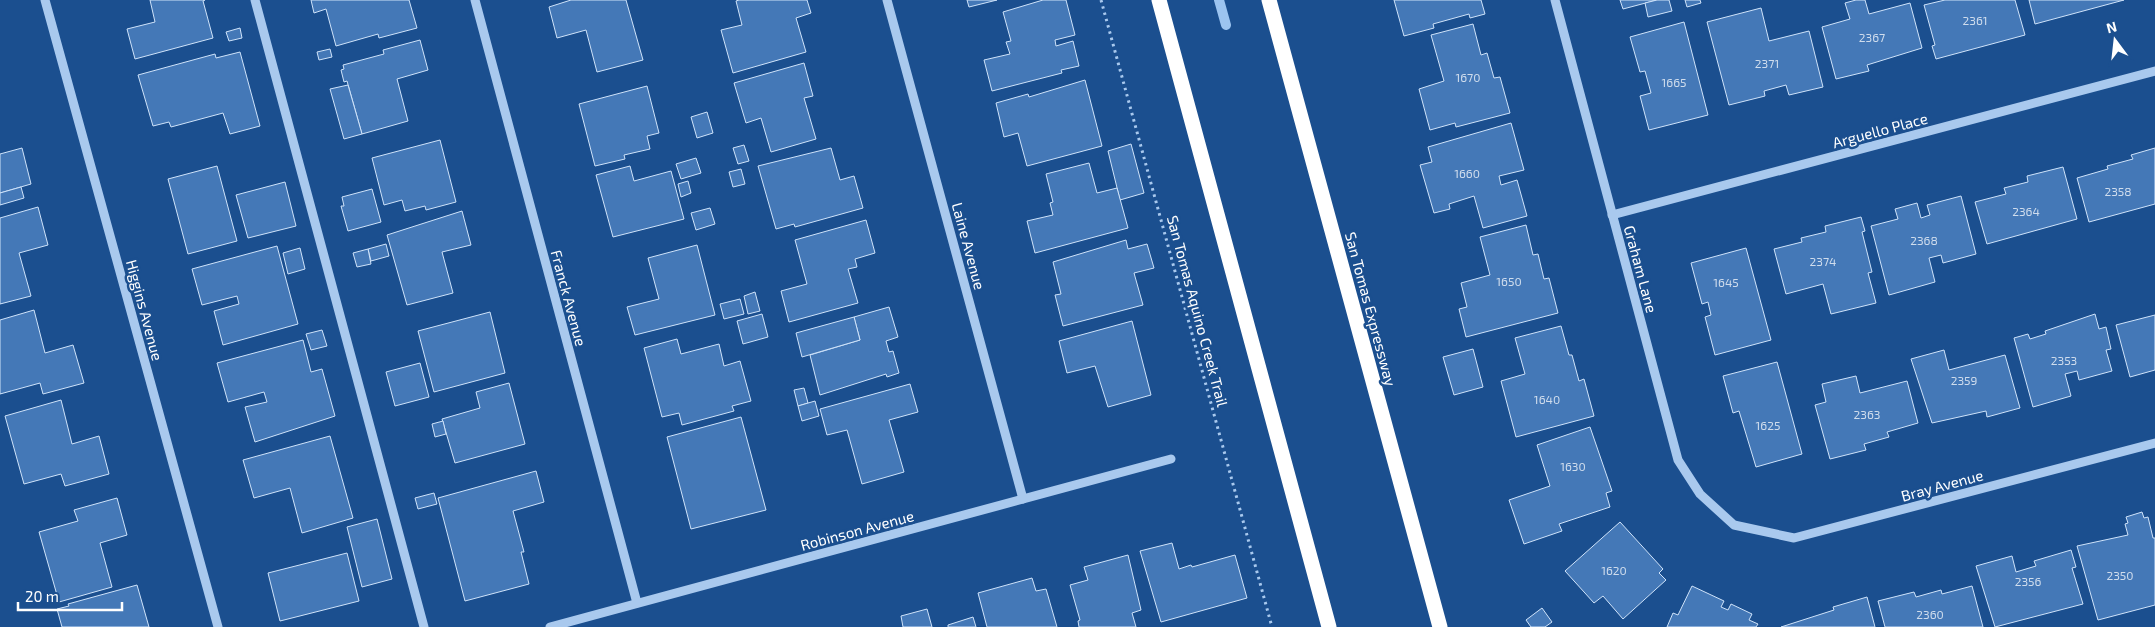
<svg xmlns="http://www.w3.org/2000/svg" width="2155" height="627" font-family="'Exo 2',sans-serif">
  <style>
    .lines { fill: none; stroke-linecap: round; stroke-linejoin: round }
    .stream { stroke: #9cc4f0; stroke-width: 10 }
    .building { fill: #4478b7; stroke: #cfe3fa }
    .path { stroke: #a9c9ee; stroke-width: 3; stroke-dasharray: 2.5 4; stroke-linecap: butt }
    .minor { stroke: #a9c9ee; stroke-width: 9 }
    .highway { stroke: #fff; stroke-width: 15 }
    .labels { text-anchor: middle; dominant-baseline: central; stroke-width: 5; stroke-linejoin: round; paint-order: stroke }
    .number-label { font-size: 12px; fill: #d0dded }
    .street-label { font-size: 15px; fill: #fff; stroke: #1b4f8f }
  </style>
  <rect width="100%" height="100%" fill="#1b4f8f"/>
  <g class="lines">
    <path class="stream" d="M1219,0L1226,25"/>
  </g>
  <g class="building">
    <path d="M150,0H205L203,1L213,38L135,59L127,29L155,22Z"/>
    <path d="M311,0H409L417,28L379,38L378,34L336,46L326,9L314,13Z"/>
    <path d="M571,0H626L643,60L597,72L586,30L557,38L549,7Z"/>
    <path d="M739,0H807L811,13L796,18L806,52L733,73L721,30L742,25L736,1Z"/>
    <path d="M967,0H997L969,7Z"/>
    <path d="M1066,0L1075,35L1055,40L1056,46L1073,41L1079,66L1061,70L1062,73L992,91L984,60L1010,54L1006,42L1011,41L1003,12L1043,0Z"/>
    <path d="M1394,0H1481L1485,14L1470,18L1469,14L1433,24L1434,28L1404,36Z"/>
    <path d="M1620,0H1657L1623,9Z"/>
    <path d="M1657,0H1669L1672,11L1648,17L1645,3Z"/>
    <path d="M1685,0H1700L1701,3L1687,7Z"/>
    <path d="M1856,0H1865L1869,14L1910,3L1922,48L1867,65L1869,71L1836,79L1822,27L1850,19L1845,3Z"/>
    <path d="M1945,0H2015L2025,35L1936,59L1932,46L1935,45L1924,5Z"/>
    <path d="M2029,0H2124L2035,24Z"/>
    <path d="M1761,8L1769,41L1809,31L1823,87L1789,95L1786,85L1764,91L1765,96L1729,105L1707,22Z"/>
    <path d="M1684,22L1708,115L1649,130L1640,96L1651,93L1645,71L1640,72L1630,37Z"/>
    <path d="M1473,24L1481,55L1487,53L1494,78L1500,77L1510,113L1456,127L1455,123L1430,130L1419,89L1444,81L1431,35Z"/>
    <path d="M240,28L242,38L229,41L226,32Z"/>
    <path d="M420,40L428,70L397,79L408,121L362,134L347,81L344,82L341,70L344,69L343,65L384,54L383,50Z"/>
    <path d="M330,49L332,57L319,60L317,52Z"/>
    <path d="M240,52L260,126L230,134L223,113L171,127L169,122L153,126L138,75L215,54L216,58Z"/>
    <path d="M804,63L813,96L804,98L816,139L771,152L761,118L746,123L734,83Z"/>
    <path d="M1085,80L1102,146L1027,166L1018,133L1004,137L996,103L1028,94L1029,97Z"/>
    <path d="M348,85L362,134L344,139L330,89Z"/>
    <path d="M647,86L659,133L647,136L650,149L624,155L625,159L595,166L579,104Z"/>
    <path d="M707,112L713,133L697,138L691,117Z"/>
    <path d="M1511,123L1524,170L1499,176L1501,185L1517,180L1527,216L1483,228L1474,196L1449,204L1450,209L1434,213L1420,165L1432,162L1428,147Z"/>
    <path d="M440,140L456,202L426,210L425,206L405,211L402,200L384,205L372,158Z"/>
    <path d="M1131,144L1144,193L1120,200L1108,151Z"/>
    <path d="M744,145L749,161L738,164L733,148Z"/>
    <path d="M22,148L31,184L0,193V154Z"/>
    <path d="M831,148L840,180L854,176L863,208L795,227L794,224L776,229L758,166Z"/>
    <path d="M2155,148V204L2089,222L2077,178L2108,169L2107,166L2133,159L2131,155Z"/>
    <path d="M696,158L701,173L681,179L676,164Z"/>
    <path d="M1089,163L1097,193L1117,188L1128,228L1035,253L1027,221L1053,215L1050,203L1053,202L1046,174Z"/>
    <path d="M217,166L237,241L188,254L168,179Z"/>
    <path d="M630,166L634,181L671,171L684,219L613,237L596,175Z"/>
    <path d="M2063,167L2077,219L1987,244L1975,202L2006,194L2004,188L2028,182L2027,176Z"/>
    <path d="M741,169L745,184L733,187L729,172Z"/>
    <path d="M688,181L691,193L681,197L678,184Z"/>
    <path d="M285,182L296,226L248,238L236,195Z"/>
    <path d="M21,187L24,198L0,205V193Z"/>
    <path d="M372,189L381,222L348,231L341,206H344L342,197Z"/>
    <path d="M1961,196L1976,254L1943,263L1941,255L1929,258L1935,282L1889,295L1871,226L1898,219L1895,209L1917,203L1921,218L1930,215L1927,205Z"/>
    <path d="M38,207L48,245L19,253L31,296L0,304V218Z"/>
    <path d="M710,208L715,224L696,230L691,213Z"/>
    <path d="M462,211L471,245L442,252L453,293L407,305L387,235Z"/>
    <path d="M1861,217L1865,231L1862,232L1872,272L1868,273L1876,303L1831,314L1823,284L1786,294L1774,249L1802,242L1801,238L1826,232L1825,226Z"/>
    <path d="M866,220L875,253L855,259L857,267L848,269L858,303L789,322L781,291L807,284L795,240Z"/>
    <path d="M1526,225L1533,255L1538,254L1544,279L1549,278L1558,313L1466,337L1459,309L1467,307L1461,283L1490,275L1480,237Z"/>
    <path d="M1126,240L1128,249L1147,244L1154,268L1134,273L1143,305L1063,326L1055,295L1061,294L1053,262Z"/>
    <path d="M386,244L389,256L371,261L368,249Z"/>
    <path d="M697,245L715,315L635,335L627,307L659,299L648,258Z"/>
    <path d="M277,246L298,324L223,345L214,311L239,304L237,296L202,305L192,269Z"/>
    <path d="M300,248L305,269L288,274L283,253Z"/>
    <path d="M1746,248L1771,340L1715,355L1705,317L1711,315L1708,302L1702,304L1691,263Z"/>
    <path d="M368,249L371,264L357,267L353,253Z"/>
    <path d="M755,292L760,311L748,314L744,296Z"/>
    <path d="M740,299L744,314L724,319L720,304Z"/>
    <path d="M889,307L898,337L886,341L889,352L893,351L899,373L887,377L886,374L820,395L810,355L860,340L854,317Z"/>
    <path d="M34,310L45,353L73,345L84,383L43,394L40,383L0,394V320Z"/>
    <path d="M490,312L505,373L434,392L418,331Z"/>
    <path d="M762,314L768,337L743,344L737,321Z"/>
    <path d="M2095,314L2099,329L2106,327L2111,349L2106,350L2112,371L2079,380L2077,371L2065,374L2071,396L2033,407L2014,338L2028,334L2030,339L2046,334L2045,331Z"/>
    <path d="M2155,315V370L2130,377L2116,325Z"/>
    <path d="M854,317L860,340L802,357L796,333Z"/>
    <path d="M1132,321L1151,395L1108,407L1095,366L1067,373L1059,341Z"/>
    <path d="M1561,326L1569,355H1572L1579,381L1584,379L1594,416L1516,437L1501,381L1525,374L1515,338Z"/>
    <path d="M322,330L327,346L311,350L306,334Z"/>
    <path d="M677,339L681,354L719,344L724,366L740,361L751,401L732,406L734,411L682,425L679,413L662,417L644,348Z"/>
    <path d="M303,340L311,372L322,369L335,416L255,442L245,407L267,402L264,392L228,402L217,363Z"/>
    <path d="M1473,349L1483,387L1454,395L1443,357Z"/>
    <path d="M1944,350L1949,370L2005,355L2020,408L1987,417L1986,411L1932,423L1911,359Z"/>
    <path d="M1777,362L1802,454L1756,467L1739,411L1733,413L1723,376Z"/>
    <path d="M420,363L429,397L395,406L386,372Z"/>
    <path d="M1856,376L1860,393L1907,381L1918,423L1887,432L1889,437L1864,444L1866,450L1830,459L1815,405L1826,402L1822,384Z"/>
    <path d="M509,383L525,444L455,463L442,419L480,408L476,392Z"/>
    <path d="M910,384L918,412L889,420L904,472L862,484L847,430L827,435L820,409Z"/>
    <path d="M804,388L808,403L798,406L794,390Z"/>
    <path d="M61,400L72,444L99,436L109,474L65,486L61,474L24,484L5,416Z"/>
    <path d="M815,401L819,416L802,421L798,406Z"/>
    <path d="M741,417L766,510L691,529L667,437Z"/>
    <path d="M443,421L446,434L435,437L432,424Z"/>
    <path d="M1590,427L1612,491L1606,493L1610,507L1559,524L1562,531L1524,544L1509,500L1550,486L1537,445Z"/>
    <path d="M330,436L353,518L302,533L290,488L254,498L243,460Z"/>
    <path d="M536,471L544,502L513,511L524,552H521L529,584L465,601L438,498Z"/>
    <path d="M434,493L437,504L418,509L415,498Z"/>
    <path d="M117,498L127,535L100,543L112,587L59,602L39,532L78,521L74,510Z"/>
    <path d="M2142,512L2144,518L2148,517L2153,538H2155V605L2098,620L2077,546L2128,535L2125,524L2128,523L2126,517Z"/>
    <path d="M377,519L392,579L362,587L347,527Z"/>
    <path d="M1620,522L1663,569L1659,573L1666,580L1623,619L1603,596L1594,603L1565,571Z"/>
    <path d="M1172,543L1179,569L1191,565L1192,567L1235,555L1247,598L1161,622L1140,551Z"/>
    <path d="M2071,550L2076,567L2072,568L2083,604L1995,627L1976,566L2012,556L2016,572L2036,566L2034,561Z"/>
    <path d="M347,553L359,601L280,621L268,573Z"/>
    <path d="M1128,555L1141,610L1132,613L1136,627H1079L1078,621L1080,620L1070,585L1088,580L1084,567Z"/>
    <path d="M1032,578L1036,591L1046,589L1057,627H987L978,593Z"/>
    <path d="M137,585L149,627H62L57,609L69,606L68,604Z"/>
    <path d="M1692,586L1724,601L1721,607L1728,610L1731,604L1752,614L1749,620L1758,624L1756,627H1667L1673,613L1678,615Z"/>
    <path d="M1972,586L1983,627H1885L1878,601L1914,592L1916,597L1941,590L1942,594Z"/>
    <path d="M1867,597L1875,627H1781L1834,610L1833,607Z"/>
    <path d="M1542,608L1552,622L1545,627H1531L1526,620Z"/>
    <path d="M927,609L932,627H903L901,616Z"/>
    <path d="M973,617L976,627H948V625Z"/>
  </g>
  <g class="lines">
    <path class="path" d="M1101,0L1272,627"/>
    <g class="minor">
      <path d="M45,0L218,627"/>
      <path d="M255,0L424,627"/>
      <path d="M475,0L637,603"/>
      <path d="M887,0L1023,499"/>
      <path d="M1555,0L1678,460L1700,494L1734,525L1794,538L2155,443"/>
      <path d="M1612,215L2155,71"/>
      <path d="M550,627L1171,459"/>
    </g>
    <g class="highway">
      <path d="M1159,0L1329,627"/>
      <path d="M1269,0L1440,627"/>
    </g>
  </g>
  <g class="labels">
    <g class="number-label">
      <text x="1975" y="20">2361</text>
      <text x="1872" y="37">2367</text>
      <text x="1767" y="63">2371</text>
      <text x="1468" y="77">1670</text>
      <text x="1674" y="82">1665</text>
      <text x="1467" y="173">1660</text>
      <text x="2118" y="191">2358</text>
      <text x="2026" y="211">2364</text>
      <text x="1924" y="240">2368</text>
      <text x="1823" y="261">2374</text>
      <text x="1509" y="281">1650</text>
      <text x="1726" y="282">1645</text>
      <text x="2064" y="360">2353</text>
      <text x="1964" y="380">2359</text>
      <text x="1547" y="399">1640</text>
      <text x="1867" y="414">2363</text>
      <text x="1768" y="425">1625</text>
      <text x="1573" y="466">1630</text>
      <text x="1614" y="570">1620</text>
      <text x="2120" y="575">2350</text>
      <text x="2028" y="581">2356</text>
      <text x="1930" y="614">2360</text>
    </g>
    <g class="street-label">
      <text transform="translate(1880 130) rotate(-15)">Arguello Place</text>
      <text transform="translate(969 246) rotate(75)">Laine Avenue</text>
      <text transform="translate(1641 269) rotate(75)">Graham Lane</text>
      <text transform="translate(569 298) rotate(75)">Franck Avenue</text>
      <text transform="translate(1371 309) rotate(75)">San Tomas Expressway</text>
      <text transform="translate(145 310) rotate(75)">Higgins Avenue</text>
      <text transform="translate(1198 311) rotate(75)">San Tomas Aquino Creek Trail</text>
      <text transform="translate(1942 485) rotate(-15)">Bray Avenue</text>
      <text transform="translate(857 530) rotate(-15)">Robinson Avenue</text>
    </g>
  </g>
  <g transform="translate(2115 40) rotate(345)" stroke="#1b4f8f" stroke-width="4" paint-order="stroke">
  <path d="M0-4L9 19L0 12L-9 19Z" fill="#ffffff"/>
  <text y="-8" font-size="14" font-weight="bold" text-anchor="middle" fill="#ffffff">N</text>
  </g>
  <path d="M18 602v8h104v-8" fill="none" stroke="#ffffff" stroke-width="2.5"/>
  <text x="25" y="602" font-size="15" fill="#ffffff" stroke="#1b4f8f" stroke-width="4" paint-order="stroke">20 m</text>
</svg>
